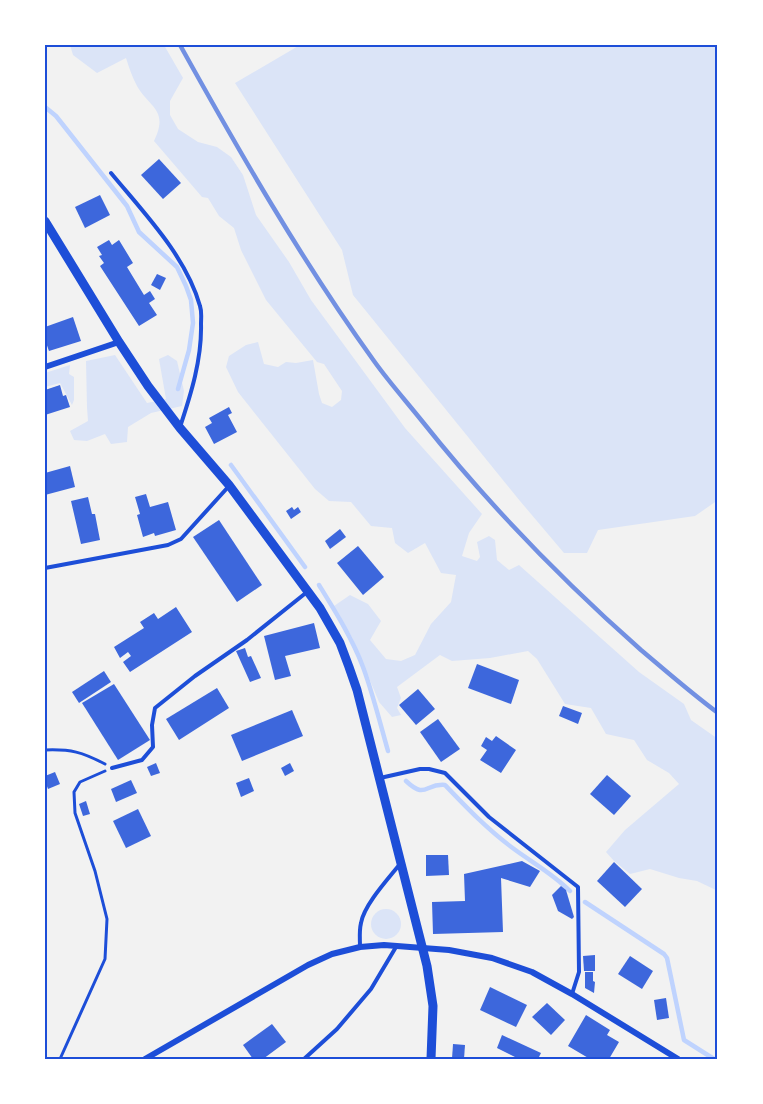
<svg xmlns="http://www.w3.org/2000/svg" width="763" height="1104" font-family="'PT Sans Narrow',sans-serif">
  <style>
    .green { fill: #dbe4f7 }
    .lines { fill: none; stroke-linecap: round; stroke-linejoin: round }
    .stream { stroke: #bfd3fe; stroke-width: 4.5 }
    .building { fill: #3d67dc }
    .path { stroke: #1d4ed8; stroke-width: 3 }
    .service { stroke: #1d4ed8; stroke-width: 4 }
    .minor { stroke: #1d4ed8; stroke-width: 6 }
    .tertiary { stroke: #1d4ed8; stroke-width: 9 }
    .rail { stroke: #7290e2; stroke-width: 4.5 }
    .neatline { fill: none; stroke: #1d4ed8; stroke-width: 2 }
  </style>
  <rect width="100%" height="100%" fill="#f2f2f2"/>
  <g class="green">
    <path d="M70,45H164L183,78L170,101V115L178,129L198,142L217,147L231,157L243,175L256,215L289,262L311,300L405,428L482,514L469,533L462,556L477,561L480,557L477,542L489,536L495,540L497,560L509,570L519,565L639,672L684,704L691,720L718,739V891L697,881L679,878L650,869L630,874L614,861L606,852L625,830L679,784L669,773L647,760L634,740L606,734L591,708L565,704L537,659L528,651L490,658L452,661L440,655L397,687L401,698L397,708L401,715L392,717L379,702L352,637L334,606L350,595L368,604L381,621L370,640L386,659L401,661L415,655L431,624L451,602L456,575L441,573L425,543L408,553L395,543L392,528L371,526L351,502L329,501L315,489L238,392L226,367L229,356L246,345L258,342L264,364L278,367L286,362L296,363L313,360L319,394L322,403L332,407L341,400L342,391L324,364L317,362L266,300L241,250L234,228L219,216L208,198L202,197L154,141C169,110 150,108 137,86C132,77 129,67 126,58L97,73L73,55Z"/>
    <path d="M300,45H718V500L695,516L598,530L587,553H564L520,501L353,295L342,250L235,83Z"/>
    <path d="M115,355L147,403L166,399L159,359L168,355L177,361L184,391L182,406L151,413L128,427L127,442L111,444L105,434L87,441L74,440L70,431L88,421L87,407L86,361Z"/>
    <path d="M70,365L69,374L74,377V400L72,405L60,383L45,387V373Z"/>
    <circle cx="386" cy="924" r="15"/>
  </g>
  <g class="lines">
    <g class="stream">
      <path d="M45,107L56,116L127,206L139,232L177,267L186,286L191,300L193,323L189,350L178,389"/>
      <path d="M231,465L305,567"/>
      <path d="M319,585C335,611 352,638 363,667C373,694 380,723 388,751"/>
      <path d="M406,781C426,800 425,783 445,785C467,808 488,830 514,849C533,863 553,874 570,891"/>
      <path d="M585,902L664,954L667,958L684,1040L714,1059"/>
    </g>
  </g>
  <g class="building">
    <path d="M159,159L181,183L163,199L141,175Z"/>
    <path d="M100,195L110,215L85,228L75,207Z"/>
    <path d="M109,240L112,245L119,240L133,263L127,267L144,295L150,291L155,299L149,303L157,315L139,326L100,266L104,263L99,256L102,255L97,247Z"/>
    <path d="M157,274L166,278L160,290L151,285Z"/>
    <path d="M73,317L81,341L49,351L45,340V327Z"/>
    <path d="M60,385L63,396L66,395L70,407L45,415V390Z"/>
    <path d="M229,407L232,413L228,415L237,432L214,444L205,427L212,423L209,418Z"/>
    <path d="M70,466L75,487L45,495V473Z"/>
    <path d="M146,494L150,507L168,502L176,530L155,536L154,533L143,537L137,515L140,514L135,497Z"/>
    <path d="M88,497L92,514H95L100,540L81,544L71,501Z"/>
    <path d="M292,507L294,510L298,507L301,512L291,519L286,511Z"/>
    <path d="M219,520L262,585L237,602L193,537Z"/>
    <path d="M340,529L346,537L330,549L325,541Z"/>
    <path d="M358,546L384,577L363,595L337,563Z"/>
    <path d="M176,607L192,632L130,672L123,662L131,656L128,652L120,658L114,647L144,628L140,622L154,613L158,619Z"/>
    <path d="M314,623L320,648L285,656L291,676L275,680L264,636Z"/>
    <path d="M245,648L248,657L251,656L261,678L250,682L236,651Z"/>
    <path d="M477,664L519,680L511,704L468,688Z"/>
    <path d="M104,671L111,682L79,703L72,692Z"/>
    <path d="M114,684L150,740L118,760L82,703Z"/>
    <path d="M217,688L229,708L179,740L166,719Z"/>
    <path d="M418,689L435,709L416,725L399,705Z"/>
    <path d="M563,706L582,713L578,724L559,716Z"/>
    <path d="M292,710L303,736L242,761L231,735Z"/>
    <path d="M438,719L460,749L441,762L420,732Z"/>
    <path d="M496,736L516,750L501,773L480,760L487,750L481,746L486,737L492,741Z"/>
    <path d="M156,763L160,773L151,776L147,767Z"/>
    <path d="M290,763L294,771L285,776L281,768Z"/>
    <path d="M55,772L60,784L48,789L45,781V776Z"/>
    <path d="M607,775L631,796L614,815L590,794Z"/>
    <path d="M249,778L254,791L241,797L236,783Z"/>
    <path d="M131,780L137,793L116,802L111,789Z"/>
    <path d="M86,801L90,814L83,816L79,804Z"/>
    <path d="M138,809L151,836L126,848L113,821Z"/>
    <path d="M426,855H448L449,875L426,876Z"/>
    <path d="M522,861L540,871L530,887L501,878L503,932L433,934L432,902L465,901L464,874Z"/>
    <path d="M614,862L642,889L625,907L597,881Z"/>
    <path d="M561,886L566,890L574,917L572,919L558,911L552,895Z"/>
    <path d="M595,955V971H584L583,956Z"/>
    <path d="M630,956L653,971L642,989L618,974Z"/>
    <path d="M585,972H593V981L595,982L594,993L585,988Z"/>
    <path d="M490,987L527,1005L516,1027L480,1010Z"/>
    <path d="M666,998L669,1018L657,1020L654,1000Z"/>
    <path d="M547,1003L565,1020L551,1035L532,1017Z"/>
    <path d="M586,1015L610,1030L607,1035L619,1042L609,1059H590L568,1046Z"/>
    <path d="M272,1024L286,1042L263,1059H253L243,1045Z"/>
    <path d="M502,1035L541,1053L538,1059H519L497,1048Z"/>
    <path d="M453,1044L465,1045L464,1059H452Z"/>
  </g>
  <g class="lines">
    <g class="path">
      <path d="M45,750C71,749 82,752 105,764"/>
      <path d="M60,1059L105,959L107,919L95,871L75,813L74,792L80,782L105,771"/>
    </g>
    <g class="service">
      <path d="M111,173C144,213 186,256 200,306C202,312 201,318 201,324C202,359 191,394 180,427"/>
      <path d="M45,568L168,545L181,539L229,486"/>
      <path d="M112,768L142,760L153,747L152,725L155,708L195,676L247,640L307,592"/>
      <path d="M380,778L420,769H429L445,773L489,817L578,887L579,972L572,994"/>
      <path d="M360,947C360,939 359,931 361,923C364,905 388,879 400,864"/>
      <path d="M304,1059L337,1029L371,989L396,947"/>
    </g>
    <g class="minor">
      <path d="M45,367L119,342"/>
      <path d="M145,1059L308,965L332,954L360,947L384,945L449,950L492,958L532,972L572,994L678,1059"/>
    </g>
    <path class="tertiary" d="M45,221L119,342L148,386L180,428L229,485L320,608L340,643L349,667L357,690L427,966L433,1006L431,1059"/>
    <path class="rail" d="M180,45C240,153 302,261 374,361C389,382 406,401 422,421C488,504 562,580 641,650C666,671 691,693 718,713"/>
  </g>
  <rect width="763" height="1104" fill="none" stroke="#ffffff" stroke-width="93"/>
  <rect x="46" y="46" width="670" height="1012" class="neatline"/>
</svg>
